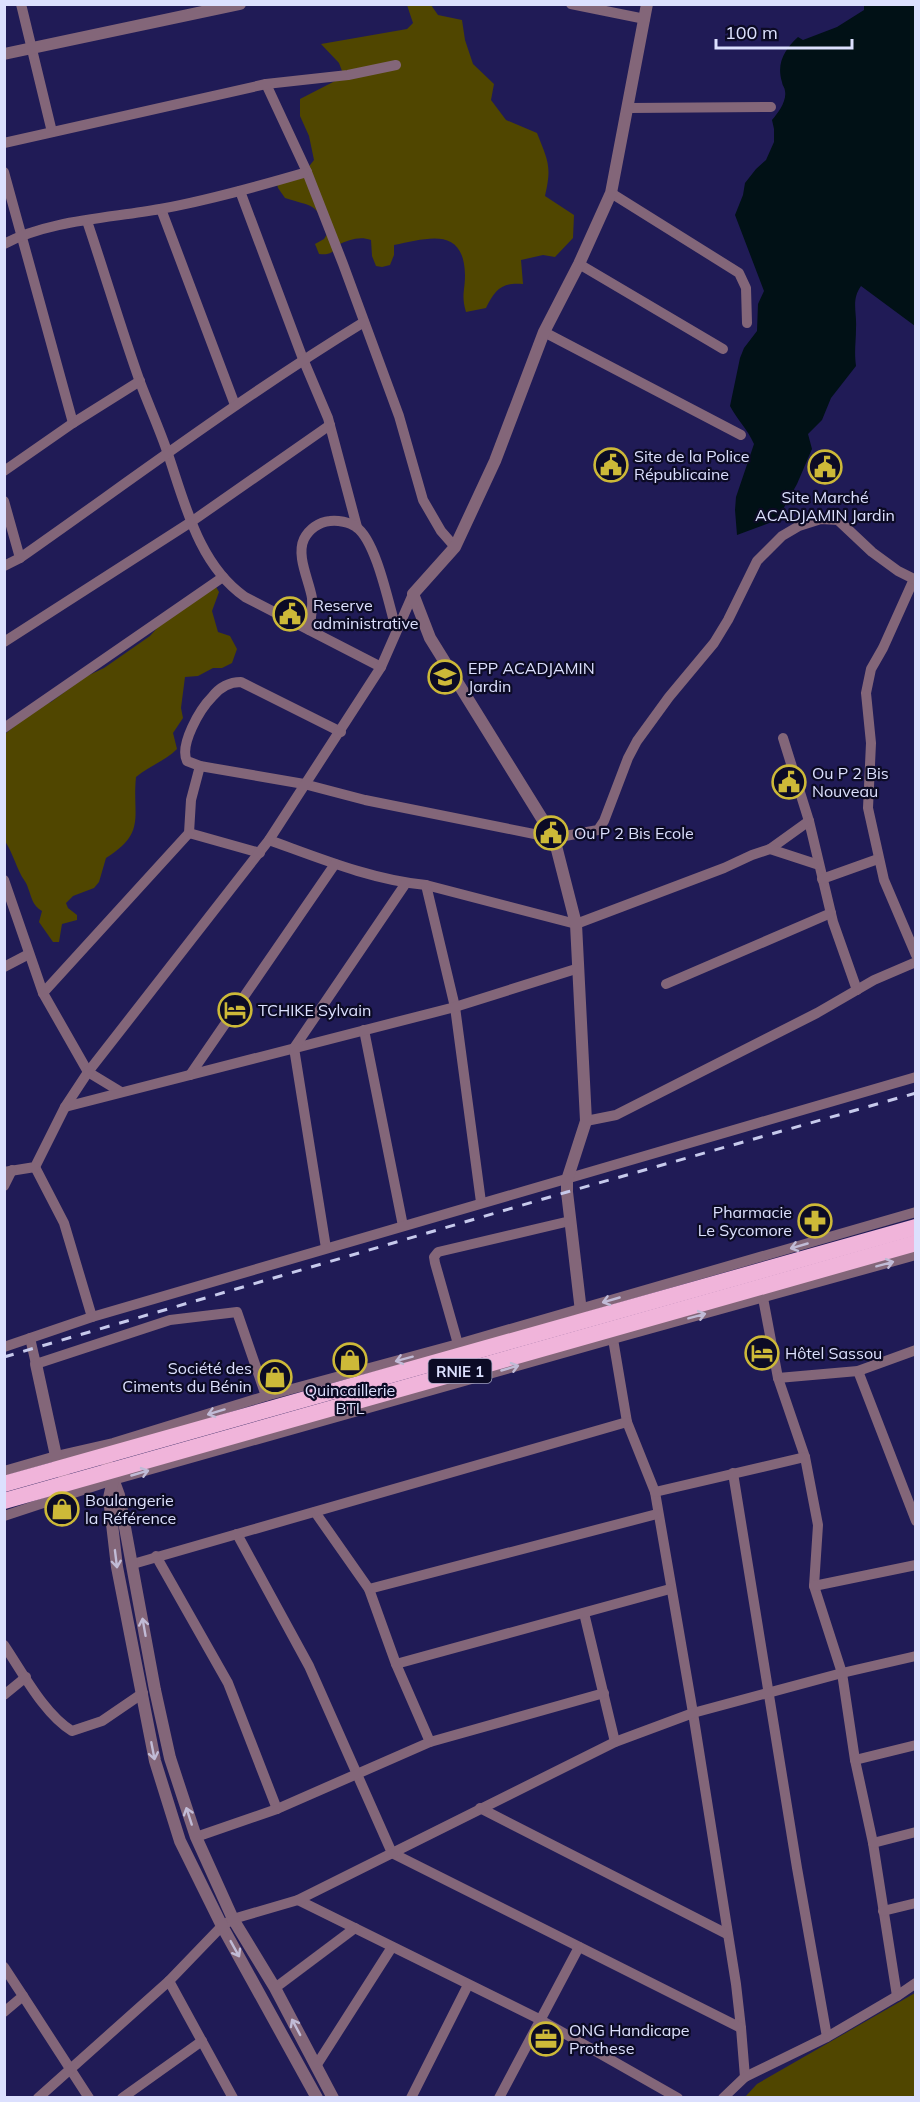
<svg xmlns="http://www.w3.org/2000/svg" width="920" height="2102" font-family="Mulish,sans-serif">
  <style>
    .green { fill: #504600 }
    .water { fill: #011116 }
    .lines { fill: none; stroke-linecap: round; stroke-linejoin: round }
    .minor { stroke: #836679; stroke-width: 10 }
    .tertiary { stroke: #836679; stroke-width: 12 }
    .trunk { stroke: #f0b4da; stroke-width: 16 }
    .rail { stroke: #c7caec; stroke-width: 3; stroke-dasharray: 10 10; stroke-linecap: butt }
    .oneway { stroke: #c1bbd6 }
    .labels { text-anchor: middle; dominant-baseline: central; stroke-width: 4.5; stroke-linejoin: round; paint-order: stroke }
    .shield { fill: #0c0b25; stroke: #9ea0bd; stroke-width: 1.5 }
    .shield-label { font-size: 15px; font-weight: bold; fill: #dce0fe }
    .poi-label { font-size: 16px; fill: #dce0fe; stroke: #0c0b25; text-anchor: start }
  </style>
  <rect width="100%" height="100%" fill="#201b56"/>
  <g class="green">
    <path d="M407,5H431L438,15L462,20L465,40L473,64L494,84L491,100L506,120L537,133C548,161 552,166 545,196L574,215L573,238L555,257L543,255L521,260L523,284C501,282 495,290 486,308L466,312C461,295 465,291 465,275C464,226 428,238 394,245V255L390,265L382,267L376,266L372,256L371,240C359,236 349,240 338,245C333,254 328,255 319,254L315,244L324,239L329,231C315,202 313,207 285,198L278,188L276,180L303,174L314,160L309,136L300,116V99L335,81L342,71L339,63L321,44L407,29L413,23Z"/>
    <path d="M215,585L219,592L212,611L218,632L230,636L237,649L232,663L222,668H213L198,676L185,677L181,708L183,718L173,733L177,749C165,761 149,766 136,777C132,817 147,832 106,858L99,882L94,888L73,896L66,903L68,908L77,915V920L62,924L59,942H53L39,922L42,911C32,905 32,898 28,888C27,883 23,879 21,875C15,863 12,852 5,841V734L39,706L51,702L85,677L104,668L150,636L166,618Z"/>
    <path d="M915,1993V2097H745L757,2084Z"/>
  </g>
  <path class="water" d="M864,5H915V326L861,286C851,300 857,312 856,328C856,342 854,351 856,366L831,398L822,420L808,434L812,449L797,484L777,520L737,535L735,510L736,497L754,444C747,428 738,421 730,406L740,358L744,348L757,331L758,304L764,291L735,215L743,195L745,183L756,169L766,160L774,142V129L772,120C778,113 787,101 785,91C785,88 782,85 782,82C776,63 785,49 798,37L803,40L837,27L864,10Z"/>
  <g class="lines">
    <g class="minor">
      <path d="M21,4L52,132"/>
      <path d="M571,4L645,19"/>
      <path d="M266,84L307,172L343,264L399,416L423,500L441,531L455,547"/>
      <path d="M629,108L771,107"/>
      <path d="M4,143L266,84L348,75L396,65"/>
      <path d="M4,172L73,423"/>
      <path d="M240,191L303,359L328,418L357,527"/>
      <path d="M611,193L739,273L746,288L747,323"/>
      <path d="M161,209L235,405"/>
      <path d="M87,221C105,274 121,329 140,382C149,406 160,430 168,454C185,504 199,565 245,597L381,667"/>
      <path d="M4,244C48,220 111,218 160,209C210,200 259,186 307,172"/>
      <path d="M579,264L723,349"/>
      <path d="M544,332L741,435"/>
      <path d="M4,471L73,423L140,381"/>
      <path d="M4,501L20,558"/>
      <path d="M4,566L20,558C134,478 246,394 364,322"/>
      <path d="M914,579L883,648L871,669L866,693L871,743L868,808L884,880L916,955"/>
      <path d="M309,630C311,619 313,608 312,598C309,580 296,556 304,539C309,529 319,522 330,521C337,520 350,522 356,527C376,540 389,605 396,629"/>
      <path d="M4,642L191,522L330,425"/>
      <path d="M4,728L223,577"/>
      <path d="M341,732L241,682C229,682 219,688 212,697C200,709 179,745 187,761L200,766L304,784L365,800L554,838L598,830L604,821L628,758L637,741L669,697L714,643L728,620L757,561L782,536L799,526L821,519L838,520L872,552L898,571L916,580"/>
      <path d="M783,738L809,821L833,922L857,990"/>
      <path d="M189,833L260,853"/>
      <path d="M269,840C319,858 372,880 426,885L576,924L724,868L752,855L770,849L809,821"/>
      <path d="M770,849L819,865"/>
      <path d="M822,879L878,859"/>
      <path d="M4,880L43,993L88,1072L121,1092"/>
      <path d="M426,885L455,1007L481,1202"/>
      <path d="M4,967L29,954"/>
      <path d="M666,984L831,913"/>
      <path d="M43,993L189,833L191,800L200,766"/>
      <path d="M364,1030L403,1226"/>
      <path d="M190,1075L335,864"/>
      <path d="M65,1107L455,1007L579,968"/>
      <path d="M586,1121L616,1115L817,1013L874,980L916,962"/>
      <path d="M35,1167L64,1223L92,1317"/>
      <path d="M4,1172L35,1167L65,1107L88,1072L269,840L381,667L413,594"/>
      <path d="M4,1186L12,1170"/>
      <path d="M326,1248L294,1048L406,883"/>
      <path d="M763,1298L778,1378L805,1457L818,1525L814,1586L842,1673L855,1760L873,1843L897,1996"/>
      <path d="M30,1338L36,1364L170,1320L237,1312L266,1396"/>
      <path d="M613,1339L627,1422L655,1492L693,1713L736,1984L741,2028L745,2077"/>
      <path d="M458,1344L435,1263L434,1257L438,1252L570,1221"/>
      <path d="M4,1347L92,1317L916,1077"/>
      <path d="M858,1371L916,1521"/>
      <path d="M778,1378L858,1371L916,1350"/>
      <path d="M4,1471L56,1456L113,1443L266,1396L458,1344L916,1212"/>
      <path d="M733,1473L797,1868L827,2037"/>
      <path d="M655,1492L805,1457"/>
      <path d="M315,1512L369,1589L396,1664L430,1742"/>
      <path d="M4,1516L113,1480L602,1342L916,1255"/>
      <path d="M237,1534L309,1666L392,1853L741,2028"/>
      <path d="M156,1556L228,1683L277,1809"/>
      <path d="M133,1564L627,1422"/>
      <path d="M814,1586L916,1565"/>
      <path d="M369,1589L657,1514"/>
      <path d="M584,1613L615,1742"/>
      <path d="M4,1645C23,1673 44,1714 72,1731L102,1721L143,1693"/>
      <path d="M396,1664L670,1589"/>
      <path d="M4,1695L26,1677"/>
      <path d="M855,1760L916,1745"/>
      <path d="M480,1808L727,1934"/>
      <path d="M196,1837L277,1809L430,1742L604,1693"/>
      <path d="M873,1843L916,1832"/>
      <path d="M298,1900L539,2019L678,2098"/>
      <path d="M883,1911L916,1903"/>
      <path d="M4,1967L23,1996L4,2012"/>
      <path d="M169,1981L233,2098"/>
      <path d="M275,1988L355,1928"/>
      <path d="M23,1996L89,2098"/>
      <path d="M316,2066L392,1947"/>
      <path d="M38,2098L169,1981L222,1926L233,1919L298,1900L615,1742L693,1713L842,1673L916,1656"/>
      <path d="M122,2098L202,2041"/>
      <path d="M411,2098L468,1985"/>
      <path d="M499,2098L579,1947"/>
      <path d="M723,2098L745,2077L827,2037L897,1996L916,1983"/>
    </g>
    <g class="tertiary">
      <path d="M4,54L240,4"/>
      <path d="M582,1320L567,1192V1180L586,1121L576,924L554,838L430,638L413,594L455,547L495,461L544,332L579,264L611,193L647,4"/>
      <path d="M36,1364L56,1456L63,1474"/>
      <path d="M108,1465L119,1495L155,1690L170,1758L196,1837L233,1919L275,1988L333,2098"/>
      <path d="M113,1480L109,1498L117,1567L155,1761L180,1841L222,1926L317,2098"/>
    </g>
    <g class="trunk">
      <path d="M4,1484L916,1227"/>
      <path d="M4,1501L916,1243"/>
    </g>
    <path class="rail" d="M4,1357L567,1192L916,1093"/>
  </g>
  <defs><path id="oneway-shaft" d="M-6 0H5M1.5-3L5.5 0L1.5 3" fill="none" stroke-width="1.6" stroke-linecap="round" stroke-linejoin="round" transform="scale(1.5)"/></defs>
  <g class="oneway">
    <use href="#oneway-shaft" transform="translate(799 1246) rotate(164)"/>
    <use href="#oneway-shaft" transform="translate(885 1264) rotate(-15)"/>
    <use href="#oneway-shaft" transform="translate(611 1300) rotate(164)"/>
    <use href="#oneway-shaft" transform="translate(697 1316) rotate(-15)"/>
    <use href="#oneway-shaft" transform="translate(404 1359) rotate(165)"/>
    <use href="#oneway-shaft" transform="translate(510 1368) rotate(-16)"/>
    <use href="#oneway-shaft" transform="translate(216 1412) rotate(163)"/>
    <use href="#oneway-shaft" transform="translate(140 1473) rotate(-16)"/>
    <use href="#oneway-shaft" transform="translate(116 1559) rotate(83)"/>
    <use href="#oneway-shaft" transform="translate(144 1627) rotate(-100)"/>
    <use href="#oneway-shaft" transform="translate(153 1751) rotate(79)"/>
    <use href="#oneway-shaft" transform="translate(189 1816) rotate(-108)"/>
    <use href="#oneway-shaft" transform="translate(235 1949) rotate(61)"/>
    <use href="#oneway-shaft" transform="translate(296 2027) rotate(-118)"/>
  </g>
  <defs>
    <symbol id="civic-ring" viewBox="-11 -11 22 22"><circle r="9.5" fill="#0c0b25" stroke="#cdb938" stroke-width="1.5"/><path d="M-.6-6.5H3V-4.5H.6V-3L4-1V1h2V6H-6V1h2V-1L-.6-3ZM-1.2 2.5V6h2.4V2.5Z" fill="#cdb938"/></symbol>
    <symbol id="school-ring" viewBox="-11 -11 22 22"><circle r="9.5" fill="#0c0b25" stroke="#cdb938" stroke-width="1.5"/><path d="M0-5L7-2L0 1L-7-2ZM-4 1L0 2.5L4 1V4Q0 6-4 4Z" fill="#cdb938"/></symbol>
    <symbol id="hotel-ring" viewBox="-11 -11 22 22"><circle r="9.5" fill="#0c0b25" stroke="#cdb938" stroke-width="1.5"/><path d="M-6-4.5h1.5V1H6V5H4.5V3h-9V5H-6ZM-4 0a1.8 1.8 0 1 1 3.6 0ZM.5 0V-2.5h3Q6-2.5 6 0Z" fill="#cdb938"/></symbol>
    <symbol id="pharmacy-ring" viewBox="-11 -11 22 22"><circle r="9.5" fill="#0c0b25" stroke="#cdb938" stroke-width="1.5"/><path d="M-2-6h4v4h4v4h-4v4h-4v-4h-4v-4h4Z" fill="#cdb938"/></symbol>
    <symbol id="shop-ring" viewBox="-11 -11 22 22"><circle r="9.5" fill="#0c0b25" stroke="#cdb938" stroke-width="1.5"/><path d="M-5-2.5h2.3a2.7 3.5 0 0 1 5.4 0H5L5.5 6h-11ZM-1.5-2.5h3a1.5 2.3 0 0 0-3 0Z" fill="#cdb938"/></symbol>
    <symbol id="office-ring" viewBox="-11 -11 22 22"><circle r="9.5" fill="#0c0b25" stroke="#cdb938" stroke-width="1.5"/><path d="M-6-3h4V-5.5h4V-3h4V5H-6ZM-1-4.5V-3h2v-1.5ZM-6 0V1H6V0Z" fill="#cdb938"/></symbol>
  </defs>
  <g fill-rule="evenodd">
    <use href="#civic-ring" x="592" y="446" width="38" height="38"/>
    <use href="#civic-ring" x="806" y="448" width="38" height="38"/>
    <use href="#civic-ring" x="271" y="595" width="38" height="38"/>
    <use href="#school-ring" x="426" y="658" width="38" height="38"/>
    <use href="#civic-ring" x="770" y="763" width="38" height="38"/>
    <use href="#civic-ring" x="532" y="814" width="38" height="38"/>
    <use href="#hotel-ring" x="216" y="991" width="38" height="38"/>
    <use href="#pharmacy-ring" x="796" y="1202" width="38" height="38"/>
    <use href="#hotel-ring" x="743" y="1334" width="38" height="38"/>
    <use href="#shop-ring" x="331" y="1341" width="38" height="38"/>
    <use href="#shop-ring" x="256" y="1358" width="38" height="38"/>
    <use href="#shop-ring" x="43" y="1490" width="38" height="38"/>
    <use href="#office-ring" x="527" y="2020" width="38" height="38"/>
  </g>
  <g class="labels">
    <rect class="shield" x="428.5" y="1359" width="63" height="24" rx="4.5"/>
    <g class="shield-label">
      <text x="460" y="1371">RNIE 1</text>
    </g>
    <g class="poi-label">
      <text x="634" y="456">Site de la Police<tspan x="634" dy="18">Républicaine</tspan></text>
      <text x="825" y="497" text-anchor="middle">Site Marché<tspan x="825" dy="18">ACADJAMIN Jardin</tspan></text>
      <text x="313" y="605">Reserve<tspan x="313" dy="18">administrative</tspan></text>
      <text x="468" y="668">EPP ACADJAMIN<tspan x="468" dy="18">Jardin</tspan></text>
      <text x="812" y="773">Ou P 2 Bis<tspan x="812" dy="18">Nouveau</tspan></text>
      <text x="574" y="833">Ou P 2 Bis Ecole</text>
      <text x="258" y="1010">TCHIKE Sylvain</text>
      <text x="792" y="1212" text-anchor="end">Pharmacie<tspan x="792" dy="18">Le Sycomore</tspan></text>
      <text x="785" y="1353">Hôtel Sassou</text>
      <text x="252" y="1368" text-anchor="end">Société des<tspan x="252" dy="18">Ciments du Bénin</tspan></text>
      <text x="350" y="1390" text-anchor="middle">Quincaillerie<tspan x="350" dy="18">BTL</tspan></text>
      <text x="85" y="1500">Boulangerie<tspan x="85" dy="18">la Référence</tspan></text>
      <text x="569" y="2030">ONG Handicape<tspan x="569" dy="18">Prothese</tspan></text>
    </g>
  </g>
  <rect width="920" height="2102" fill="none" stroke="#dce0fe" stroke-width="12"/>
  <path d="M716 39v9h136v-9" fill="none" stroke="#dce0fe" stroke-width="3"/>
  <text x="725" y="39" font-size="18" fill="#dce0fe" stroke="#0c0b25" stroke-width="4.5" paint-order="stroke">100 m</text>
</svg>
